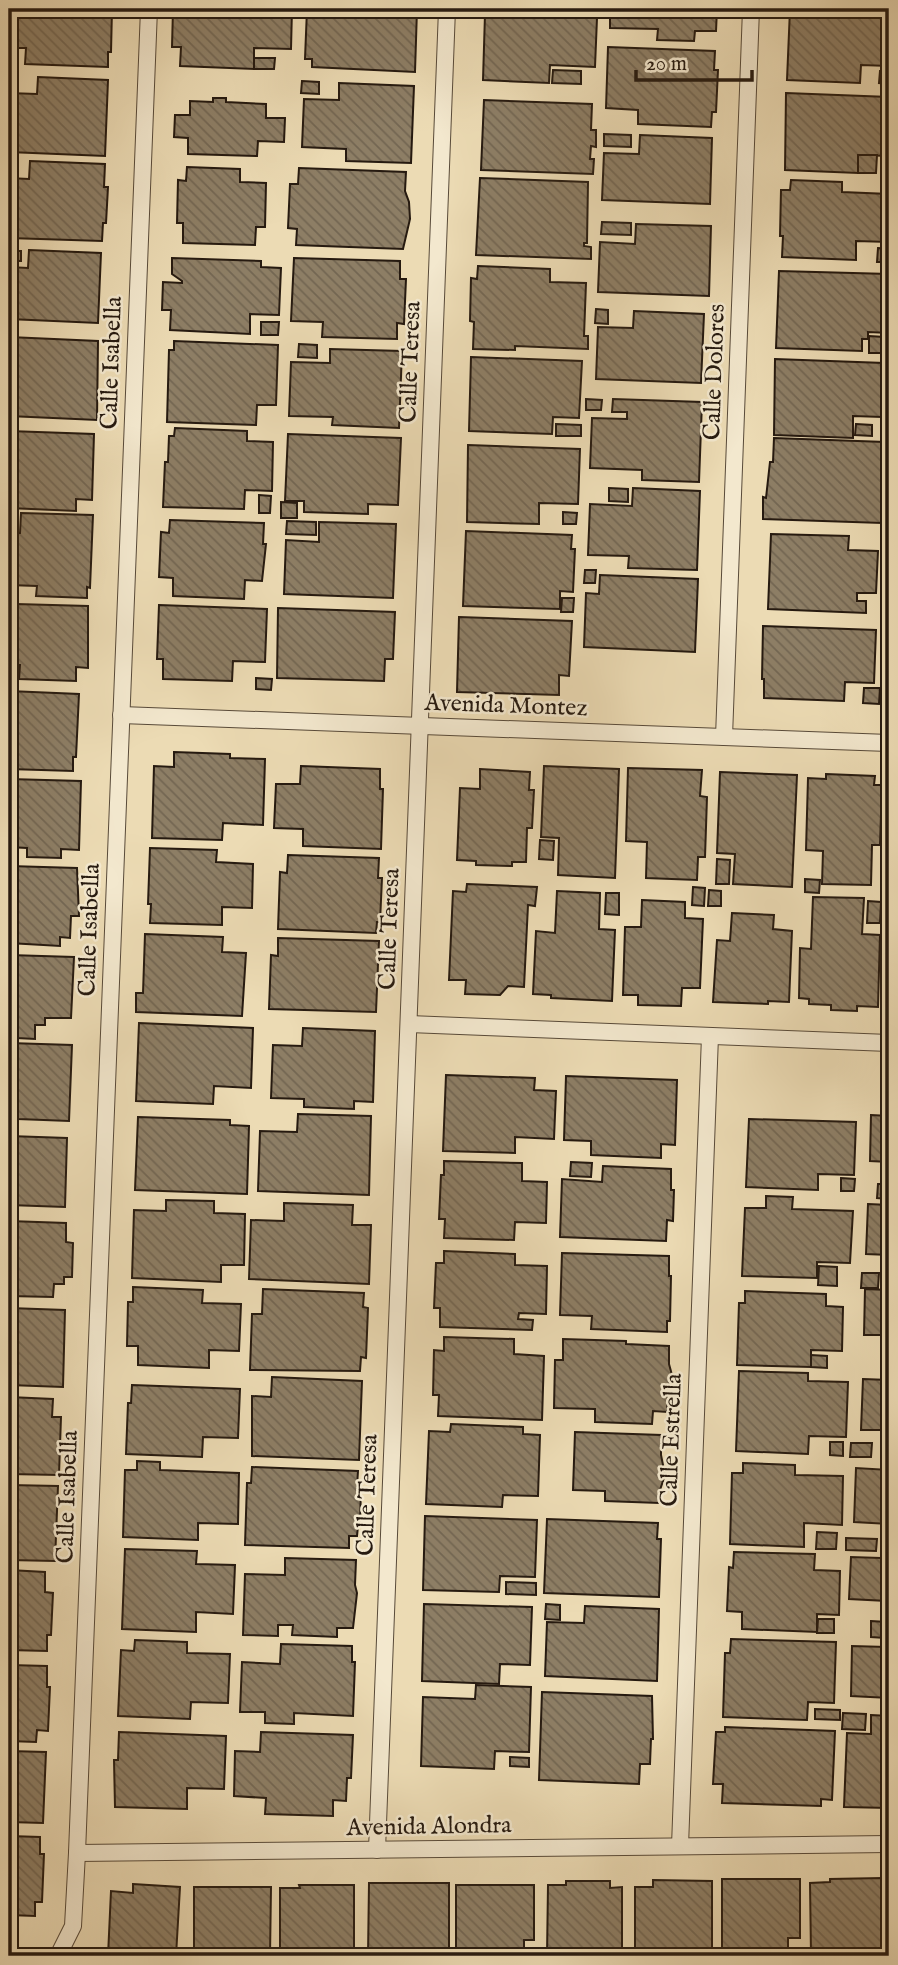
<svg xmlns="http://www.w3.org/2000/svg" width="898" height="1965" font-family="'IM FELL English',serif">
  <style>
    .building { fill: url(#building-back-hatch); stroke: #261a10; stroke-width: 2 }
    .lines { fill: none; stroke-linecap: round; stroke-linejoin: round }
    .service-casing { stroke: #584a39; stroke-width: 18 }
    .service { stroke: #f3e8ce; stroke-width: 16 }
    .labels { text-anchor: middle; dominant-baseline: central; stroke-width: 5; stroke-linejoin: round; paint-order: stroke }
    .street-label { font-size: 24px; fill: #261a10; stroke: #f3e8ce }
  </style>
  <defs>
    <pattern id="building-back-hatch" width="6" height="6" patternUnits="userSpaceOnUse" patternTransform="scale(1.75)"><rect width="6" height="6" fill="#8d7e65"/><path d="M-1 5l2 2M0 0l6 6M5-1l2 2" fill="none" stroke="#736652"/></pattern>
  </defs>
  <rect width="100%" height="100%" fill="#ecdbb4"/>
  <filter id="stains"><feTurbulence type="fractalNoise" baseFrequency=".00286" numOctaves="4"/><feColorMatrix values="0 0 0 0 .2 0 0 0 0 .09 0 0 0 0 .02 0 0 0 .5 -.17"/></filter>
  <radialGradient id="worn" r=".72"><stop offset=".6" stop-color="#630" stop-opacity="0"/><stop offset="1" stop-color="#630" stop-opacity=".3"/></radialGradient>
  <g class="building">
    <path d="M9,9H112L111,52H108V67L25,64L26,48H9Z"/>
    <path d="M173,9H292L291,49L254,48V69L180,66L181,47H172Z"/>
    <path d="M307,9H417L415,72L312,67V59H305Z"/>
    <path d="M494,9H565L564,16L597,18L595,67L550,65L549,83L483,80L485,14H493Z"/>
    <path d="M610,9H717L716,31H695L694,41L657,40L658,29L610,28Z"/>
    <path d="M790,9L889,10V66L861,65L860,83L787,80Z"/>
    <path d="M608,47L715,51L714,70H718L716,112H712L711,127L638,124V110L606,108Z"/>
    <path d="M254,58H275L274,69H254Z"/>
    <path d="M553,70L581,71V84L552,83Z"/>
    <path d="M880,71H889V84L879,83Z"/>
    <path d="M38,77L108,80L105,156L9,152V93L37,94Z"/>
    <path d="M302,81L319,82V94L301,93Z"/>
    <path d="M339,83L414,86L411,163L346,161V149L302,147L304,99L339,100Z"/>
    <path d="M786,93L889,97V156L858,155V173L785,170Z"/>
    <path d="M213,98H226V102L266,104V118H285L284,142L258,141L257,156L188,154V138L174,137L175,115H190V101L213,102Z"/>
    <path d="M484,100L592,104L591,130H596V147L591,146L590,159H594L593,174L481,170Z"/>
    <path d="M604,134L631,135V147L604,146Z"/>
    <path d="M640,135L712,138L710,204L602,200L604,153L639,154Z"/>
    <path d="M858,155H877L876,173H858Z"/>
    <path d="M30,161L105,164L104,187H108L106,223H103L102,241L9,238V178L29,179Z"/>
    <path d="M187,167L240,169V182L266,183L265,227H256L255,245L183,243V223H177L178,180L186,181Z"/>
    <path d="M299,168L406,172L405,191L409,202L410,219L403,249L296,245L297,229L288,228L290,184H298Z"/>
    <path d="M480,178L588,182L587,243H584V246L591,247V259L476,255Z"/>
    <path d="M791,180L842,182V192L889,194V242L856,241V260L782,257L783,236H780L781,190H790Z"/>
    <path d="M602,222L631,223V235L601,234Z"/>
    <path d="M636,224L711,226L709,296L598,292L600,242L635,244Z"/>
    <path d="M878,248L889,249V262H877Z"/>
    <path d="M29,250L101,253L98,323L9,319V267L28,268Z"/>
    <rect x="9" y="251" width="12" height="10"/>
    <path d="M172,258L261,261V267L281,268L279,315L250,314V334L170,330L171,310H162L163,282L182,283V281L172,274Z"/>
    <path d="M294,258L400,261V279H406L404,324L397,323V339L322,337L323,322L291,321Z"/>
    <path d="M478,266L550,269V282L586,283L584,336H588V349L515,346V350L473,349L474,322L470,321L471,278L477,279Z"/>
    <path d="M779,271L889,274V333L868,332V339H862V351L776,348Z"/>
    <path d="M596,309L608,310V324L595,323Z"/>
    <path d="M634,311L704,314L701,383L596,379L598,327L633,328Z"/>
    <path d="M261,322H279L278,335H261Z"/>
    <path d="M869,336L884,337V353H869Z"/>
    <path d="M9,337L98,341L97,420L9,416Z"/>
    <path d="M174,341L278,345L276,405H257L256,425L167,422L169,350H174Z"/>
    <path d="M299,344L317,345V358L298,357Z"/>
    <path d="M330,349L402,351L399,428L332,425L333,417L289,416L291,362L330,363Z"/>
    <path d="M471,357L582,361L579,418L553,417L552,434L469,431Z"/>
    <path d="M775,359L884,363L882,417L853,416V438L774,435Z"/>
    <path d="M586,399L602,400L601,410H586Z"/>
    <path d="M613,399L702,402L699,482L642,480V470L590,468L592,418L627,419V412H612Z"/>
    <path d="M556,424L581,425V436H556Z"/>
    <path d="M856,424L872,425V436L855,435Z"/>
    <path d="M175,428L247,431V441L273,442L272,491L245,490L244,509L163,507L165,462H168L169,436H174Z"/>
    <path d="M9,431L94,434L92,500L76,499V511L9,508Z"/>
    <path d="M288,434L401,438L398,505L368,504V514L304,512V501H285Z"/>
    <path d="M774,438L885,442L884,470H888V487H884L882,523L763,519V497L766,498L770,462H773Z"/>
    <path d="M468,445L580,449L578,504L539,503V524L467,522Z"/>
    <path d="M609,488L628,489V502L609,501Z"/>
    <path d="M633,488L700,491L697,570L628,568L629,556L588,555L590,504L632,506Z"/>
    <path d="M259,495L271,496L270,513H259Z"/>
    <path d="M281,502L297,503V518H281Z"/>
    <path d="M563,512L577,513L576,524H563Z"/>
    <path d="M21,513L93,515L90,588L87,587V598L36,596L37,586L9,585V533H20Z"/>
    <path d="M170,520L264,523L263,544H266L262,581L245,580L244,599L173,596V578L159,577L161,532L169,533Z"/>
    <path d="M287,521L316,522V535L286,534Z"/>
    <path d="M319,522L396,524L393,598L284,594L286,540L319,542Z"/>
    <path d="M466,531L572,535L571,549H575L573,592L560,591V609L463,606Z"/>
    <path d="M771,534L849,536L848,550L878,551L876,593H857V601H866V613L768,609Z"/>
    <path d="M585,570H596L595,583H584Z"/>
    <path d="M600,575L698,579L695,652L584,647L586,593L599,594Z"/>
    <path d="M562,598H574L573,612H561Z"/>
    <path d="M16,604L88,606V668L76,667V681L19,679L20,665H9V621L15,622Z"/>
    <path d="M159,605L267,609L265,662L233,661L232,681L163,679V659H157Z"/>
    <path d="M278,608L395,612L393,659H385L384,681L277,678Z"/>
    <path d="M459,617L572,621L569,676L559,675V695L457,692Z"/>
    <path d="M763,626L876,630L874,683L845,682L844,701L764,698V679H762Z"/>
    <path d="M256,678L272,679L271,690L256,689Z"/>
    <path d="M864,688H880L879,704L863,703Z"/>
    <path d="M9,691L79,694L76,757H73V771L9,769Z"/>
    <path d="M174,752L230,754V758L265,759L263,825L223,823L222,840L152,838L154,766L174,767Z"/>
    <path d="M301,766L380,769V789H383L381,849L303,846V829L274,828L276,784H300Z"/>
    <path d="M544,766L619,769L615,878L558,875L559,838L541,837Z"/>
    <path d="M628,768L702,770L700,796L707,797L705,857H698L697,880L646,878L647,842L626,841Z"/>
    <path d="M480,769L530,772L529,790H534L532,828H527L526,862H512V866L476,865V861L457,860L460,788L480,789Z"/>
    <path d="M720,772L797,775L792,887L733,884L735,854L717,853Z"/>
    <path d="M826,774L875,776L874,785H882L880,845H872L871,885L822,884L823,851L806,850L808,778L826,779Z"/>
    <path d="M9,779L81,781L79,850L61,849V858L27,857V848L9,847Z"/>
    <path d="M540,840L554,841L553,860L539,859Z"/>
    <path d="M150,848L217,850L216,862L253,864L252,908L222,907V925L150,923L151,904H148Z"/>
    <path d="M288,855L379,858L378,878H382L380,922H377L376,933L278,929L280,872L287,873Z"/>
    <path d="M717,859L730,860L729,884H716Z"/>
    <path d="M9,866L77,868L79,916H71L70,938L60,937V946L9,943Z"/>
    <path d="M805,879L820,880L819,893L805,892Z"/>
    <path d="M467,884L537,887L535,906L528,905L524,987L508,986L500,995L465,994L466,980H449L453,891L466,892Z"/>
    <path d="M693,887L705,888L704,906L692,905Z"/>
    <path d="M709,890L721,891V906H708Z"/>
    <path d="M557,891L600,893L599,929L615,930L612,1001L551,998V995L533,994L536,931L555,933Z"/>
    <path d="M606,893H619V915L605,914Z"/>
    <path d="M813,897L864,898L862,934L880,935L878,1007L857,1006V1011L831,1010V1005L809,1004V999L799,998L800,948L811,949Z"/>
    <path d="M642,900L685,902V918L703,919L700,988H682L681,1006L638,1005V995H623L625,927H641Z"/>
    <path d="M868,901L881,902L880,923H867Z"/>
    <path d="M732,913L774,915L773,929L792,931L789,1002L768,1001V1004L713,1002L717,940L730,941Z"/>
    <path d="M145,934L223,937L222,952L246,953L242,1016L136,1012V993H143Z"/>
    <path d="M278,938L379,941L376,1012L269,1009L271,955L278,956Z"/>
    <path d="M9,955L74,957L71,1018H45V1025H35V1039L17,1038V1024H9Z"/>
    <path d="M139,1023L253,1028L251,1088L214,1086L213,1104L136,1101Z"/>
    <path d="M303,1028L375,1031L373,1102L354,1101V1109L304,1107V1099L271,1098L273,1045L302,1046Z"/>
    <path d="M9,1043L72,1045L69,1121L18,1119V1115H9Z"/>
    <path d="M446,1075L535,1078L534,1090L556,1091L554,1139L515,1137V1153L443,1151Z"/>
    <path d="M566,1076L677,1080L675,1145L661,1144V1158L591,1155V1141L564,1140Z"/>
    <path d="M298,1114L371,1116L369,1195L258,1191L260,1131L297,1132Z"/>
    <path d="M871,1115L889,1116V1162L870,1161Z"/>
    <path d="M138,1117L230,1120V1125L249,1126L247,1194L135,1190Z"/>
    <path d="M749,1119L856,1122L854,1175L818,1174V1190L746,1187Z"/>
    <path d="M9,1136L67,1138L65,1207L9,1205Z"/>
    <path d="M444,1161L522,1163V1181L547,1182L546,1223L515,1222L514,1240L444,1238L445,1219H439L441,1175H444Z"/>
    <path d="M571,1162L592,1163L591,1177L570,1176Z"/>
    <path d="M603,1166L671,1169V1190H674L673,1221L667,1220L666,1241L560,1237L562,1179L602,1182Z"/>
    <path d="M841,1178L855,1179L854,1191H841Z"/>
    <path d="M878,1184H889V1199L877,1198Z"/>
    <path d="M766,1196L793,1197L792,1209L853,1211L850,1263L817,1262V1278L742,1276L745,1208H766Z"/>
    <path d="M166,1200L214,1201V1213L245,1214L244,1265H221V1282L132,1278L134,1210L166,1211Z"/>
    <path d="M284,1203L353,1205L352,1225H371L369,1284L249,1279L251,1220L284,1221Z"/>
    <path d="M868,1204L889,1205V1255L866,1254Z"/>
    <path d="M9,1221L66,1223V1242L73,1243L72,1277H64V1284H54L53,1297L9,1296Z"/>
    <path d="M444,1251L515,1254V1265L547,1266L546,1314L519,1313L518,1319L533,1320L532,1330L440,1327V1308H434L436,1263H444Z"/>
    <path d="M562,1253L669,1256V1276H671L670,1321H667V1332L591,1329L592,1316L560,1315Z"/>
    <path d="M819,1266L837,1267V1286L818,1285Z"/>
    <path d="M862,1273H879L878,1288H861Z"/>
    <path d="M133,1287L203,1290L202,1303L241,1304L239,1351L209,1350V1368L138,1365V1346H127L128,1302H133Z"/>
    <path d="M263,1289L364,1293L363,1307L368,1308L366,1358L361,1357L360,1371L250,1370L252,1314H262Z"/>
    <path d="M865,1289L889,1290V1335H864Z"/>
    <path d="M745,1291L826,1294V1306L843,1307L842,1351L811,1350V1367L737,1365L739,1303H745Z"/>
    <path d="M9,1308L65,1310L63,1387L9,1385Z"/>
    <path d="M444,1337L514,1339V1354L544,1356L542,1420L438,1416L439,1395H433L434,1350L444,1351Z"/>
    <path d="M563,1339L626,1341V1344L669,1346V1364L672,1375L668,1387L667,1412L653,1411L652,1424L595,1422V1409L554,1408L555,1360H563Z"/>
    <path d="M811,1355L827,1356V1368L811,1367Z"/>
    <path d="M739,1371L808,1373V1381L848,1382L846,1437L809,1436L808,1454L736,1451Z"/>
    <path d="M272,1377L362,1381L359,1460L252,1456V1396L271,1397Z"/>
    <path d="M863,1379L889,1380V1430H861Z"/>
    <path d="M132,1385L240,1389L238,1438L203,1437L202,1457L126,1454L128,1403H131Z"/>
    <path d="M9,1397L53,1399L52,1417H61L59,1475L9,1474Z"/>
    <path d="M451,1424L523,1427V1434L540,1435L538,1496L503,1495L502,1507L426,1504L429,1431L450,1432Z"/>
    <path d="M575,1432L661,1435V1455L665,1475L659,1493V1503L605,1501V1491L573,1490Z"/>
    <path d="M830,1442H843V1456L830,1455Z"/>
    <path d="M851,1443H872L871,1457H850Z"/>
    <path d="M889,1456V1524L854,1522L856,1468L889,1470Z"/>
    <path d="M137,1461L160,1462V1470L239,1473L238,1524L198,1523V1540L123,1537L125,1470H137Z"/>
    <path d="M743,1463L795,1465V1475L843,1476L842,1525L804,1523V1547L730,1544L732,1473H743Z"/>
    <path d="M252,1467L358,1471L357,1486L361,1487L360,1526H358L357,1536H349V1548L245,1545L247,1483H251Z"/>
    <path d="M9,1485L58,1486L55,1561L9,1560Z"/>
    <path d="M425,1516L537,1520L535,1577L500,1576L499,1592L423,1590Z"/>
    <path d="M547,1519L658,1523L657,1539H661L659,1597L544,1593Z"/>
    <path d="M817,1532L837,1533L836,1549H816Z"/>
    <path d="M846,1538L877,1539L876,1551L846,1550Z"/>
    <path d="M881,1539H889V1614L886,1613L887,1601L849,1599L851,1557L881,1558Z"/>
    <path d="M125,1549L197,1551L196,1564L235,1565L233,1614L196,1612V1632L122,1629Z"/>
    <path d="M734,1552L815,1554L814,1570L840,1571L839,1615L817,1614V1632L742,1629V1612L727,1611L729,1567L733,1568Z"/>
    <path d="M285,1558L356,1560L355,1585L357,1593L353,1628H337V1637L292,1635L293,1625H278V1636L243,1635L245,1574L285,1575Z"/>
    <path d="M9,1570L45,1572V1592L53,1593L51,1635H47V1651L9,1650Z"/>
    <path d="M506,1582L536,1583V1595L506,1594Z"/>
    <path d="M424,1604L532,1607L530,1665L500,1664L499,1684L422,1681Z"/>
    <path d="M546,1604L560,1605V1620L545,1619Z"/>
    <path d="M585,1606L659,1609L657,1681L545,1676L547,1622L584,1623Z"/>
    <path d="M818,1619H834V1633H817Z"/>
    <path d="M871,1621L886,1622L885,1638L871,1637Z"/>
    <path d="M888,1626L889,1698L851,1696L852,1646L887,1647Z"/>
    <path d="M731,1639L836,1642L834,1703L808,1702L807,1720L723,1717L725,1653H730Z"/>
    <path d="M135,1640L187,1642V1653L230,1654L228,1703L191,1702L190,1719L118,1716L121,1650L134,1651Z"/>
    <path d="M281,1644L352,1646V1662H355L353,1716L294,1713V1724L265,1723V1712H240L242,1662L280,1664Z"/>
    <path d="M9,1665L47,1666V1687H50L48,1731L37,1730L36,1742L9,1741Z"/>
    <path d="M476,1685L531,1687L529,1752L495,1751L494,1769L421,1766L423,1697L475,1699Z"/>
    <path d="M542,1692L652,1696L653,1739H651L650,1764H640L639,1784L539,1780Z"/>
    <path d="M815,1709L840,1710V1720L815,1719Z"/>
    <path d="M843,1713L866,1714L865,1730L842,1729Z"/>
    <path d="M871,1715L889,1716V1808L844,1807L847,1733L871,1734Z"/>
    <path d="M725,1727L835,1731L832,1800L821,1799V1806L722,1803L723,1784H713L716,1732H725Z"/>
    <path d="M119,1732L226,1736L224,1789L187,1788V1809L115,1807L114,1760H118Z"/>
    <path d="M261,1732L353,1735L351,1778H347L346,1801L333,1800V1816L265,1814L266,1798L234,1796L235,1751L260,1752Z"/>
    <path d="M9,1751L46,1752L43,1823L9,1822Z"/>
    <path d="M510,1757L529,1758V1767L510,1766Z"/>
    <path d="M9,1836L40,1837V1854H44L42,1902H35V1916L9,1915Z"/>
    <path d="M882,1878L883,1956L811,1954L810,1883L830,1882V1879Z"/>
    <path d="M722,1879H800V1938H788V1956H722Z"/>
    <path d="M653,1880L712,1881V1955L635,1956V1887H653Z"/>
    <path d="M566,1881H610V1888L622,1887V1956H547L548,1885H566Z"/>
    <path d="M369,1883H449V1956H368Z"/>
    <path d="M133,1884L180,1887L176,1956H108L111,1891L133,1893Z"/>
    <path d="M299,1885H354V1956H280V1888H300Z"/>
    <path d="M456,1885H534V1940H524V1956H456Z"/>
    <path d="M194,1887H271L270,1956H194Z"/>
  </g>
  <g class="lines">
    <defs>
      <g id="service">
        <path d="M121,715L889,743"/>
        <path d="M724,737L751,9"/>
        <path d="M409,1024L889,1043"/>
        <path d="M680,1846L710,1036"/>
        <path d="M377,1850L447,9"/>
        <path d="M77,1853L889,1844"/>
        <path d="M56,1956L59,1954L73,1926L77,1853L149,9"/>
      </g>
    </defs>
    <use href="#service" class="service-casing"/>
    <use href="#service" class="service"/>
  </g>
  <g class="labels">
    <g class="street-label">
      <text transform="translate(411 362) rotate(-88)">Calle Teresa</text>
      <text transform="translate(112 363) rotate(-88)">Calle Isabella</text>
      <text transform="translate(715 372) rotate(-88)">Calle Dolores</text>
      <text transform="translate(506 706) rotate(2)">Avenida Montez</text>
      <text transform="translate(390 929) rotate(-88)">Calle Teresa</text>
      <text transform="translate(90 930) rotate(-88)">Calle Isabella</text>
      <text transform="translate(672 1440) rotate(-88)">Calle Estrella</text>
      <text transform="translate(368 1495) rotate(-88)">Calle Teresa</text>
      <text transform="translate(68 1497) rotate(-88)">Calle Isabella</text>
      <text transform="translate(429 1827) rotate(-1)">Avenida Alondra</text>
    </g>
  </g>
  <rect width="898" height="1965" fill="none" stroke="#ecdbb4" stroke-width="35"/>
  <rect x="10" y="10" width="877" height="1944" fill="none" stroke="#261a10" stroke-width="3.5"/>
  <rect x="18" y="18" width="863" height="1930" fill="none" stroke="#261a10" stroke-width="2"/>
  <path d="M636 70v10h116v-10" fill="none" stroke="#261a10" stroke-width="3.5"/>
  <text x="646" y="70" font-size="21" fill="#261a10" stroke="#f3e8ce" stroke-width="5" paint-order="stroke">20 m</text>
  <rect width="100%" height="100%" filter="url(#stains)"/>
  <rect width="100%" height="100%" fill="url(#worn)"/>
</svg>
